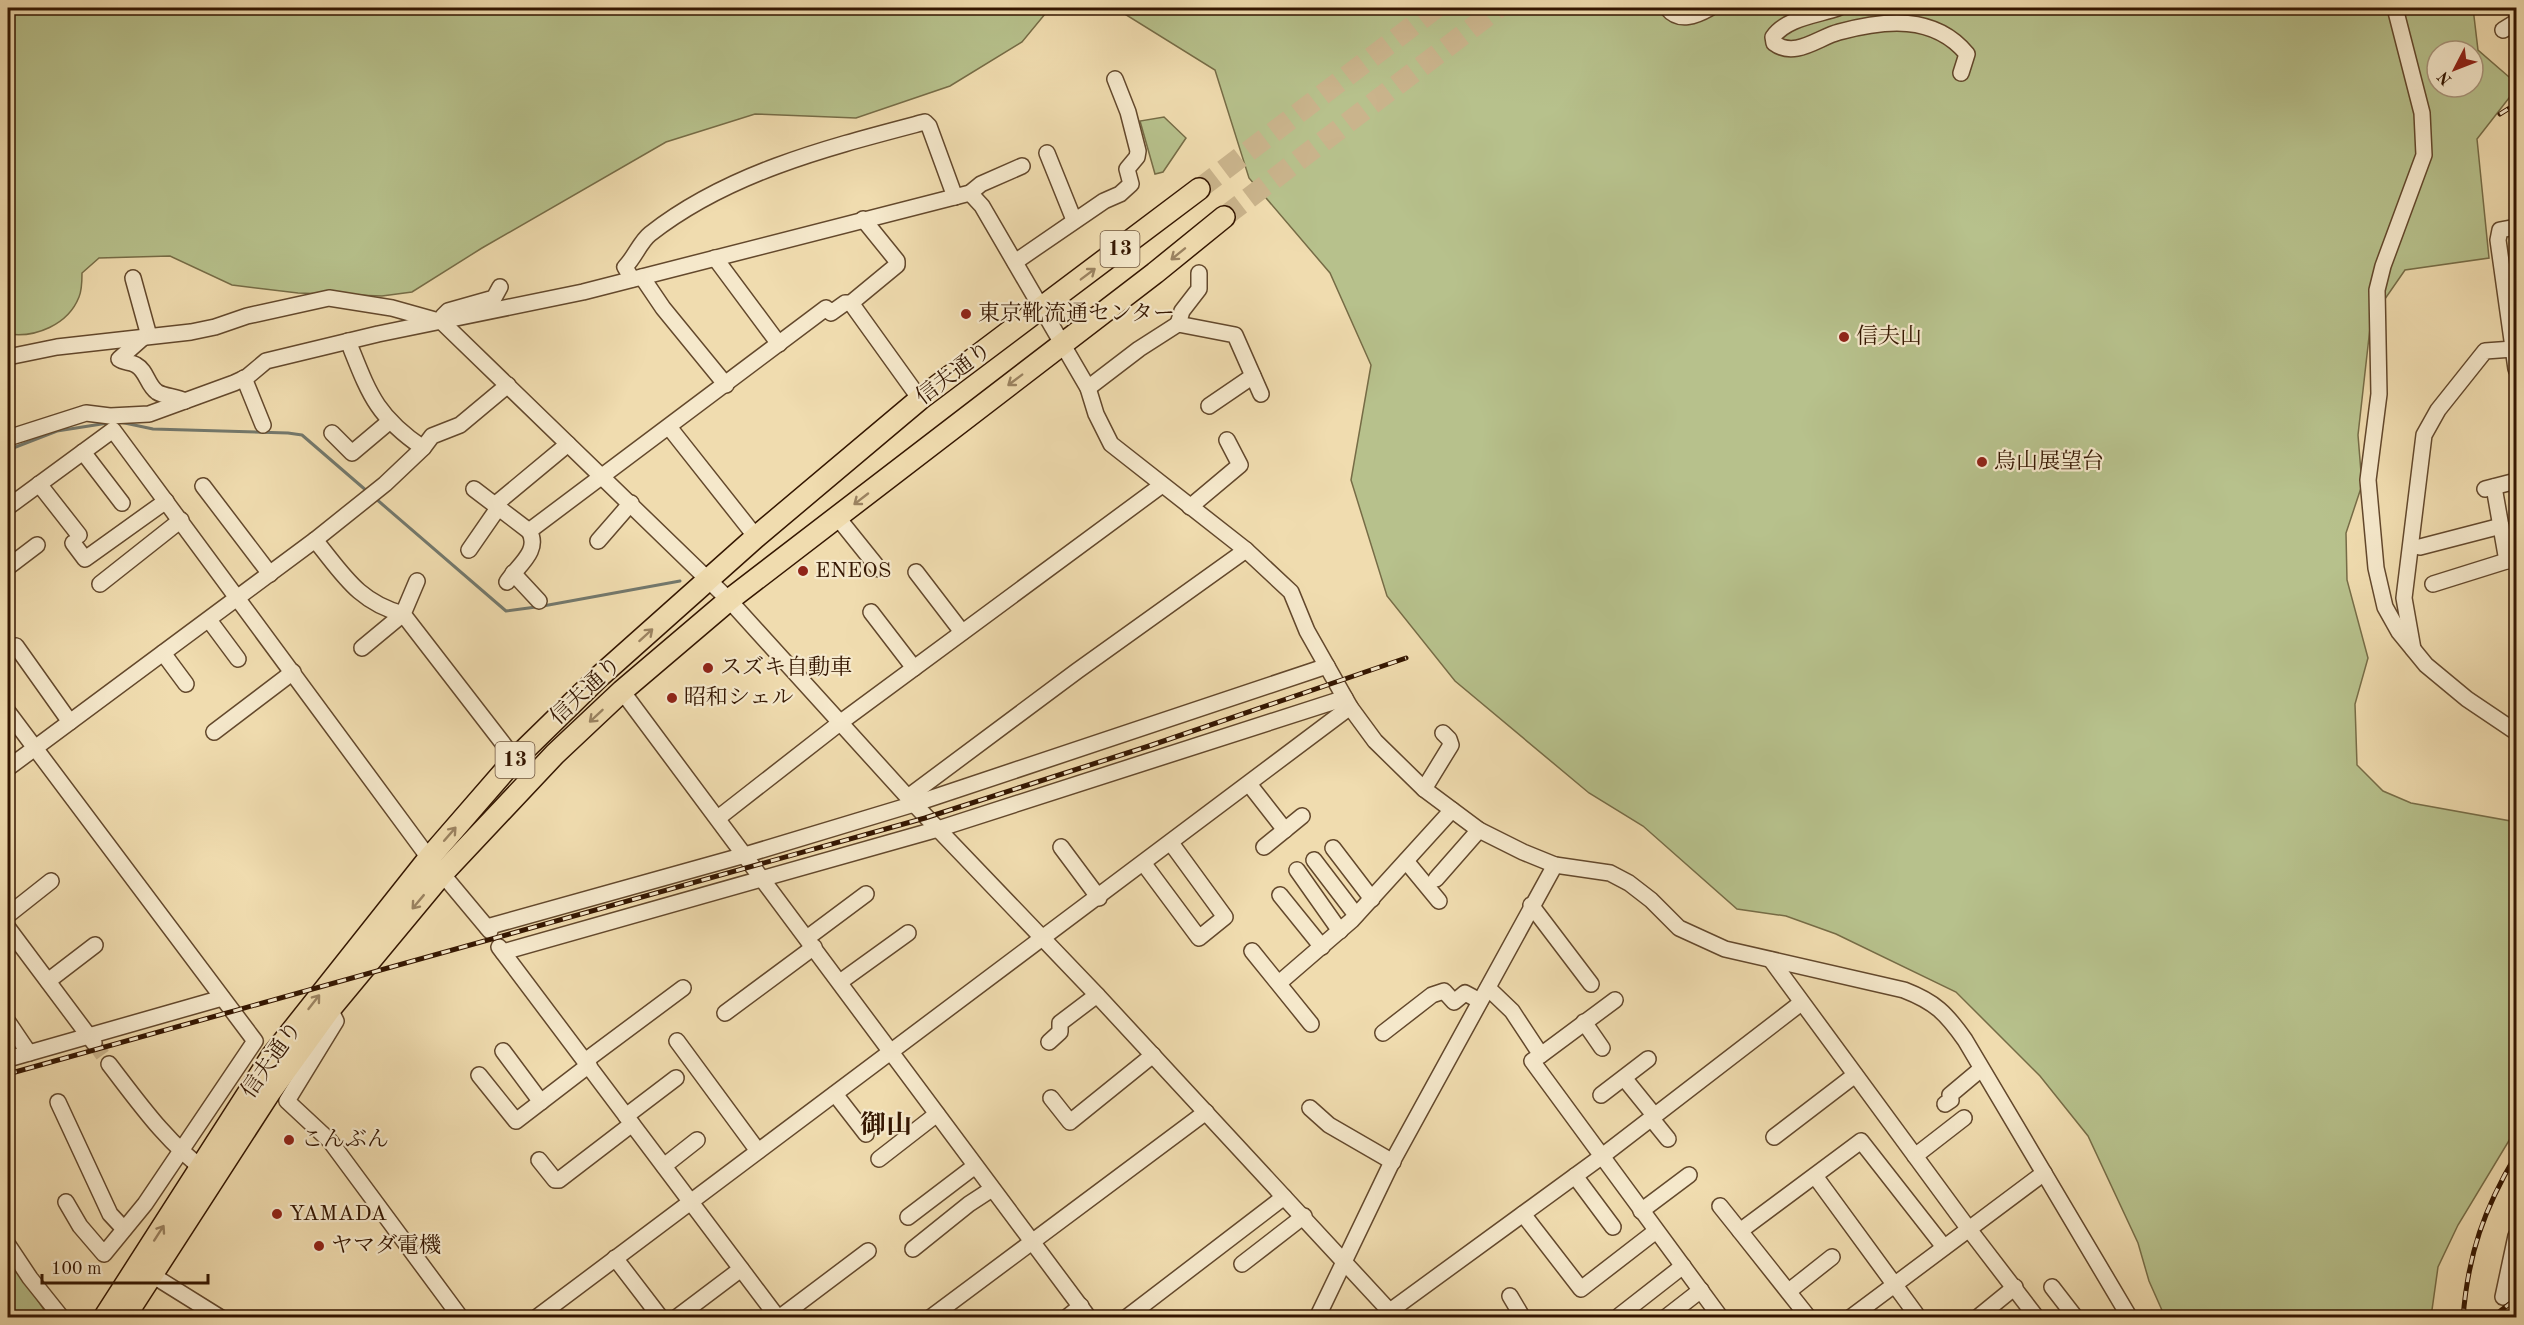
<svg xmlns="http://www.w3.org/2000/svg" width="2524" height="1325" font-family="'Old Standard TT','Noto Serif JP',serif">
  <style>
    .green { fill: #b7c18c; stroke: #766c46; stroke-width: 1.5; fill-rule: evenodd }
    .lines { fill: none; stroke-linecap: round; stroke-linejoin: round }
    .stream { stroke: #73786c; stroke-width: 3 }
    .minor-tunnel { stroke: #cab48c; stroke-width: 15; stroke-dasharray: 15 8; stroke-linecap: butt }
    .highway-tunnel { stroke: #cab48c; stroke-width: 21; stroke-dasharray: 21 10; stroke-linecap: butt }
    .minor-casing { stroke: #63482c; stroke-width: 18 }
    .highway-casing { stroke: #341601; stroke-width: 24 }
    .minor { stroke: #f5e8cb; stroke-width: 15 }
    .highway { stroke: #f0dcaf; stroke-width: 21 }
    .rail-casing { stroke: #341601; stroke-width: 5 }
    .rail { stroke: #f5e8cb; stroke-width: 3; stroke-dasharray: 9; stroke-linecap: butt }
    .oneway { stroke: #9b8361 }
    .poi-dot { fill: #8f2418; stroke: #f5e8cb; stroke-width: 2 }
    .labels { text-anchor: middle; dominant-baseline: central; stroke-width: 4.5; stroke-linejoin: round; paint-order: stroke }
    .shield { fill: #f5e8cb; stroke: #6e553e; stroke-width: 1.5 }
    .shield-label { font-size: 21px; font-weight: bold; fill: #341601 }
    .poi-label { font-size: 22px; fill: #341601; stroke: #f5e8cb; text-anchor: start }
    .street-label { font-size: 22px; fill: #341601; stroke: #f5e8cb }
    .quarter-label { font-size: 26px; font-weight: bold; fill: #341601; stroke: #f5e8cb }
  </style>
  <rect width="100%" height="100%" fill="#f0dcaf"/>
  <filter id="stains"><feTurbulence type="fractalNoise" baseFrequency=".00333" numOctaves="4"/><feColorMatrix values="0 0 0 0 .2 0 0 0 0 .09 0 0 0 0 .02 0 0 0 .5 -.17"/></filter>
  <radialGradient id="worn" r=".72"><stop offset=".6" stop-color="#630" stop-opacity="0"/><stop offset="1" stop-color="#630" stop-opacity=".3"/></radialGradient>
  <g class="green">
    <path d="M8,8H1050L1022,42L950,86L856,118L755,114L666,142L482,248L412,292L382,296L298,293L232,285L170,256L99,258L82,273C82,281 82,290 79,297C68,325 35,338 8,334Z"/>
    <path d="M1115,8H2473L2478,50L2516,83V89L2477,139L2489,258L2405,270L2371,319L2358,435L2362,485L2346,533L2347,580L2368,658L2355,704L2357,765L2383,791L2411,803L2516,822V1129L2458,1225L2438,1267L2431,1317H2165L2149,1281L2138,1243L2088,1136L2040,1076L1956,992L1836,934L1786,916L1737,909L1643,826L1589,793L1455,681L1387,596L1351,480L1371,365L1330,273L1249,178L1215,70ZM2437,51H2473V87H2437Z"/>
    <path d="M1164,117L1186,138L1163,172L1155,174L1140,121Z"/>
    <path d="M8,1257L49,1317H8Z"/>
  </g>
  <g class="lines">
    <g class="stream">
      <path d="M120,422L153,429L288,433L302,435L368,492"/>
      <path d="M8,450L57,431L108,423"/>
      <path d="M375,498L506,611L536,607"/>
      <path d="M543,606L680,581"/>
    </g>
    <path class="minor-tunnel" d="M94,1043L109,1064"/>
    <g class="highway-tunnel">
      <path d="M1199,189L1436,8"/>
      <path d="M1224,217L1498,8"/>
    </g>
    <defs>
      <g id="minor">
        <path d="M1667,8C1679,23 1696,16 1710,8"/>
        <path d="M1838,8C1818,15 1786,18 1773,37L1774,43C1795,59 1819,37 1839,32C1884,20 1934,14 1967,54L1961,73"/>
        <path d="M2395,8L2422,113L2424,155L2383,266L2377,290L2379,394L2368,480L2376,568L2385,607L2399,632L2426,665L2467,699L2516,732"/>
        <path d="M2503,30L2516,22"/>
        <path d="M1047,153L1074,220"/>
        <path d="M970,193L982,206L1088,388L1096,414L1111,444L1246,550L1291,592L1307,631L1350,707L1375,741L1424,789L1479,830L1523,852L1555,865L1610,873L1629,883L1651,900L1679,928L1725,949L1904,990C1935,1002 1946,1013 1965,1040L2130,1318"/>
        <path d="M2516,227L2500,230L2498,240L2516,369"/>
        <path d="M715,258L779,344"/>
        <path d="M1015,262L1104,201L1120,194L1131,184L1127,169L1137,157L1138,151L1128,112L1115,79"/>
        <path d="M642,277L663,308L726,385"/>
        <path d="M133,278L149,336"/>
        <path d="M632,279L625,267C635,257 640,242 650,234C729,172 830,147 925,122L929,126L955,197"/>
        <path d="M851,303L920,399"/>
        <path d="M443,316L448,311L494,298L500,287"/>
        <path d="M1178,324L1182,311L1199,289V273"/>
        <path d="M145,336L119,359C124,363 130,361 136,365C147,371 147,385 157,392C165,397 176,396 185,401"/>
        <path d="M348,341C369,393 375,415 423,448"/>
        <path d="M8,357L57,347L191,332L215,327L247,316L329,298L392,308L442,322L729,600L914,804L1097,995L1396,1318"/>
        <path d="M244,378L263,425"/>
        <path d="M1088,388L1139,349L1178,324L1235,335L1261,394"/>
        <path d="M1209,406L1253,376"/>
        <path d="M669,427L756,537"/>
        <path d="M332,433L352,453L390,421"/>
        <path d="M8,438L86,413L110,416L149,414L234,383L247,377L266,361L378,334L583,292L970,193L981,184L1022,166"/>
        <path d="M83,452L122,503"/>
        <path d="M39,484L79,535"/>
        <path d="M203,486L270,574"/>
        <path d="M2494,487L2507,561"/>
        <path d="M474,489L529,531C541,551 517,566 507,582"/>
        <path d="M2485,489L2516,481"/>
        <path d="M8,507L113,430L429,858L490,931"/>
        <path d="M1190,507L1240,465L1227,440"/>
        <path d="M838,518L879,569"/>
        <path d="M529,531L826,308L831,313L845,303H851L897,265V261L863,219"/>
        <path d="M315,540C343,574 358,602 403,614"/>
        <path d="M598,541L631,503"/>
        <path d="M73,543L85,559L166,501"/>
        <path d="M2420,547L2501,526"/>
        <path d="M469,550L496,511L497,503L568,444"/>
        <path d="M8,567L37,545"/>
        <path d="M916,572L962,632"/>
        <path d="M513,573L539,601"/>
        <path d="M417,581L403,614L515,759"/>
        <path d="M100,584L181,520"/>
        <path d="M2433,584L2516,558"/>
        <path d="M871,612L914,668"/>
        <path d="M209,620L238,659"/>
        <path d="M16,646L70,722"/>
        <path d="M362,648L403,614"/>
        <path d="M2413,649L2404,598L2424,435L2438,410L2485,351L2513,349"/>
        <path d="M163,653L186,684"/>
        <path d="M622,691L1089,1318"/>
        <path d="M8,712L255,1041L145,1204L104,1254L80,1226L66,1202"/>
        <path d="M214,732L293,672"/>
        <path d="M8,768L315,540L385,484L423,448L432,436L460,425L508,385"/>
        <path d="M1249,784L1285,830"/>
        <path d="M1424,789L1451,745L1449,739L1443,733"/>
        <path d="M908,797L1077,671L1246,550"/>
        <path d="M718,818L841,722L1162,485"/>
        <path d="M1061,847L1099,898"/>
        <path d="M1264,847L1302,816"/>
        <path d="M1333,848L1372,899"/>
        <path d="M1314,860L1356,915"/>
        <path d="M1406,861L1439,901"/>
        <path d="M1144,864L1199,938L1225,917L1171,843"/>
        <path d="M1297,870L1340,931"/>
        <path d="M1436,879L1479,830"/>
        <path d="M1280,895L1322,947"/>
        <path d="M1531,905L1591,984"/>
        <path d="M8,915L51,881"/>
        <path d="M487,927L745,855L914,804L1327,666"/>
        <path d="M8,928L94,1043"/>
        <path d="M807,938L866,894"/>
        <path d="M499,947L778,1318"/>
        <path d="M1252,951L1311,1024"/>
        <path d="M503,952L938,829L1345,698"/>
        <path d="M1771,960L1968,1228L2037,1318"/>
        <path d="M48,981L95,945"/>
        <path d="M840,982L908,933"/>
        <path d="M1279,983L1352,920L1452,810"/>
        <path d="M1488,988L1512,1011L1541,1055L1532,1061L1721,1318"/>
        <path d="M330,1009L336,1021L287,1101L330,1141L461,1318"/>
        <path d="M725,1013L814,947"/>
        <path d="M8,1022L29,1053"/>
        <path d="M1584,1022L1602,1048"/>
        <path d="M1383,1033L1432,995L1444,991L1454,1002L1465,993L1480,1001"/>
        <path d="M677,1041L758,1151"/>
        <path d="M1049,1042L1060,1032V1023L1097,995"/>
        <path d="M503,1051L541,1102"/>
        <path d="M1541,1055L1615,1000"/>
        <path d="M8,1059L222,998"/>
        <path d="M585,1061L683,988"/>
        <path d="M109,1064C139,1103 167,1143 207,1172"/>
        <path d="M479,1075L516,1121L589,1065"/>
        <path d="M1624,1078L1654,1115"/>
        <path d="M835,1094L866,1134"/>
        <path d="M1601,1095L1648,1059"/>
        <path d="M1051,1098L1070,1122L1153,1055"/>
        <path d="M58,1102L110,1214L124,1229"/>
        <path d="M1945,1104L1951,1100L1950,1095L1981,1069"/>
        <path d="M1310,1108L1329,1125L1393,1162"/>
        <path d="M626,1116L676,1078"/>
        <path d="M1651,1118L1668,1139"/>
        <path d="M1774,1137L1855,1075"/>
        <path d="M1915,1156L1964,1118"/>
        <path d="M879,1159L937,1114"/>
        <path d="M539,1160L555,1180H559L632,1124"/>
        <path d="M664,1166L697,1140"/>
        <path d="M1575,1176L1613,1227"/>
        <path d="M1815,1176L1916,1314"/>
        <path d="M1720,1206L1740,1231"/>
        <path d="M1641,1211L1689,1175"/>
        <path d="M1523,1214L1581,1289L1656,1231"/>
        <path d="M908,1217L975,1166"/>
        <path d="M8,1245L30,1278L62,1318"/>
        <path d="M913,1249L969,1204L992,1189"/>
        <path d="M615,1258L661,1318"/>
        <path d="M1242,1264L1304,1216"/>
        <path d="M152,1275L221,1318"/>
        <path d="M2052,1287L2076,1318"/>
        <path d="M1789,1291L1832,1257"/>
        <path d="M1510,1296L1523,1318"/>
        <path d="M2503,1297L2516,1236"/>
        <path d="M1390,1311L1601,1157L1801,1003"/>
        <path d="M1619,1316L1683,1266"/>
        <path d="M536,1318L1350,707"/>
        <path d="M676,1318L741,1269"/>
        <path d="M779,1318L868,1251"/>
        <path d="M930,1318L1206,1112"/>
        <path d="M1066,1318L1081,1306"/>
        <path d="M1126,1318L1284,1197"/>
        <path d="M1317,1318L1391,1164L1555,865"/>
        <path d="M1665,1318L1701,1290"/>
        <path d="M1809,1318L1740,1231L1861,1141L1944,1247"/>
        <path d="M1850,1318L2044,1173"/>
        <path d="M1977,1318L2015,1287"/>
      </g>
      <g id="highway">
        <path d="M104,1318L272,1056L429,858L515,759L600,676L756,537L920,399L1199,189"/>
        <path d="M124,1318L270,1092L330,1009L442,874L555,754L622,691L729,600L1155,273L1224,217"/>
      </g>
    </defs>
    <use href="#minor" class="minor-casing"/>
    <use href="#highway" class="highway-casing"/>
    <use href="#minor" class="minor"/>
    <use href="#highway" class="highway"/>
    <defs>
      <g id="rail">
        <path d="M2500,114L2516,104"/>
        <path d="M8,1074L925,818L1149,746L1406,658"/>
        <path d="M2463,1318C2468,1254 2484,1209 2516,1155"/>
        <path d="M2491,1318L2516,1299"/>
      </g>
    </defs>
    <use href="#rail" class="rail-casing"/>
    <use href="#rail" class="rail"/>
  </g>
  <defs><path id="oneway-shaft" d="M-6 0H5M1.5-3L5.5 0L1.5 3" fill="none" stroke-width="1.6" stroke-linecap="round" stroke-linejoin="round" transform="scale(1.5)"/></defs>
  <g class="oneway">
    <use href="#oneway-shaft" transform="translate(1178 254) rotate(141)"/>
    <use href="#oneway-shaft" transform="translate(1088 274) rotate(-37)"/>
    <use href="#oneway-shaft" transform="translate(1015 380) rotate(143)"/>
    <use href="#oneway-shaft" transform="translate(861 499) rotate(142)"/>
    <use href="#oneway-shaft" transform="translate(646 635) rotate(-42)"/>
    <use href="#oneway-shaft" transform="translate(596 716) rotate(137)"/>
    <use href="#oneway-shaft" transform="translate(450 834) rotate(-49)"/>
    <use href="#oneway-shaft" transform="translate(418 902) rotate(130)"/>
    <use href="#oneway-shaft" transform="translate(314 1002) rotate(-52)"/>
    <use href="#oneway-shaft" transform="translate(159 1233) rotate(-57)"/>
  </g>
  <g class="poi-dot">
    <circle cx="966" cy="314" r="6"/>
    <circle cx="1844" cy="337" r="6"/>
    <circle cx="1982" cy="462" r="6"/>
    <circle cx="803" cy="571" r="6"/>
    <circle cx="708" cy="668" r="6"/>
    <circle cx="672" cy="698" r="6"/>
    <circle cx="289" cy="1140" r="6"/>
    <circle cx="277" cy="1214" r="6"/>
    <circle cx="319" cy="1246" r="6"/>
  </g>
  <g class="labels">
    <g class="shield">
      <rect x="1100.5" y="231" width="39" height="36" rx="4.5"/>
      <rect x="495.5" y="742" width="39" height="36" rx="4.5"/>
    </g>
    <g class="shield-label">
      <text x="1120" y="249">13</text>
      <text x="515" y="760">13</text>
    </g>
    <g class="poi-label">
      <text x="978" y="314">東京靴流通センター</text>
      <text x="1856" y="337">信夫山</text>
      <text x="1994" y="462">烏山展望台</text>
      <text x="815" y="571">ENEOS</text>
      <text x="720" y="668">スズキ自動車</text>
      <text x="684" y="698">昭和シェル</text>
      <text x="301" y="1140">こんぶん</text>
      <text x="289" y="1214">YAMADA</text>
      <text x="331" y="1246">ヤマダ電機</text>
    </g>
    <g class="street-label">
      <text transform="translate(954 374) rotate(-37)">信夫通り</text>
      <text transform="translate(586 691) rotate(-43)">信夫通り</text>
      <text transform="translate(272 1060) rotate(-55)">信夫通り</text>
    </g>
    <g class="quarter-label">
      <text x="886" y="1126">御山</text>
    </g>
  </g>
  <rect width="2524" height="1325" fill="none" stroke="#f0dcaf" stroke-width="30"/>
  <rect x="9" y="9" width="2506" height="1307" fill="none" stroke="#341601" stroke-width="3"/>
  <rect x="15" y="15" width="2494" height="1295" fill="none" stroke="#341601" stroke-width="1.5"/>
  <g transform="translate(2455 69) rotate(228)"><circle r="28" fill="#f5e8cb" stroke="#a8947a" stroke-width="1.5"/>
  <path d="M0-4.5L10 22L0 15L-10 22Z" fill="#8f2418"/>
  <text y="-9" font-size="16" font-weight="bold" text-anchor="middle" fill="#341601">N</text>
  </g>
  <path d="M42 1274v9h166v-9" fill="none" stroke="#341601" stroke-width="3"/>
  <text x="51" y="1274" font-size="18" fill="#341601" stroke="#f5e8cb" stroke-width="4.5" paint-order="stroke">100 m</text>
  <rect width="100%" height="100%" filter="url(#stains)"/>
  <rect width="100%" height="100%" fill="url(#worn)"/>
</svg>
